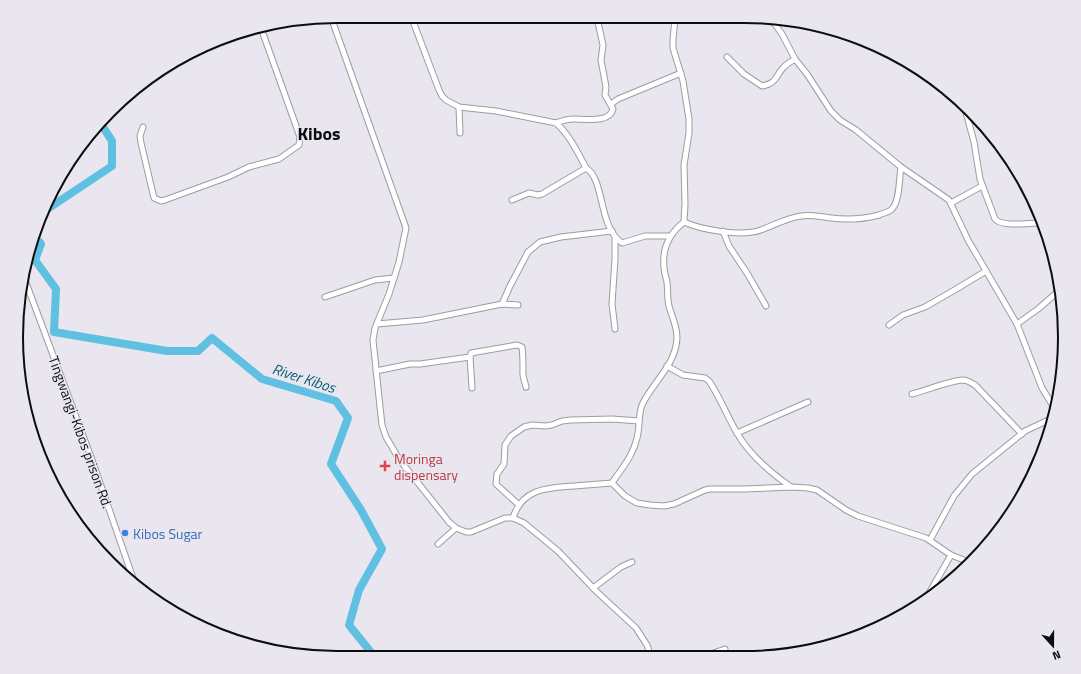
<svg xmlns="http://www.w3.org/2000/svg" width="1081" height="674" font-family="'Titillium Web',sans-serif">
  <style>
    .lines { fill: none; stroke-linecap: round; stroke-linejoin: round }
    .river { stroke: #60c0e1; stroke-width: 8 }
    .minor-casing { stroke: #9d9ba4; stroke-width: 7 }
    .minor { stroke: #fff; stroke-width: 5 }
    .health-dot { fill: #e0444e; stroke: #e9e6ef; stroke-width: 1.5 }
    .shop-dot { fill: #3f7fe0; stroke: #e9e6ef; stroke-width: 1.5 }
    .labels { text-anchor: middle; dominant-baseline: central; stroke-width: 3; stroke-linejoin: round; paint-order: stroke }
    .street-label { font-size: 14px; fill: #0d0c0f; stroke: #e9e6ef }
    .health-label { font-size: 14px; fill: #be3a42; stroke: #e9e6ef; text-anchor: start }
    .shop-label { font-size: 14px; fill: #366cbe; stroke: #e9e6ef; text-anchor: start }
    .water-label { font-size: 15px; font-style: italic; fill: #095c73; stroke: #e9e6ef }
    .district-label { font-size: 18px; font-weight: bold; fill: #0d0c0f; stroke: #e9e6ef }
    .rim { fill: none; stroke: #0d0c0f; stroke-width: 2 }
  </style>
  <rect width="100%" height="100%" fill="#e9e6ef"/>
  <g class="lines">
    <g class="river">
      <path d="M46,210L112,166V141L101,124"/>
      <path d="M33,235L41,244L35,260L56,289L54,332L167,351H198L212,338L262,379L336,401L348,418L331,464L361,510L382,549L359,590L349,625L374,656"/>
    </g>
    <defs>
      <g id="minor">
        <path d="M411,16L439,90L442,96L446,100L459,107L496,111L556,123C569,134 578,153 586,168C605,179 598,227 622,243L645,236H670"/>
        <path d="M331,17L406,228L399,262L389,294L375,328L373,340L380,407L382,425L386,437L399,459L449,522L456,528L466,532H471L505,518H513L524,523L558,551L597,592L636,628L647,645L651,657"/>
        <path d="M771,19L782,34L795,59L807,74L831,111L840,120L856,130L901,167L949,200L968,240L1017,324L1042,388L1056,411"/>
        <path d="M727,57L744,74L762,86C775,84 775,78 782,69C785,65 790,62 795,59"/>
        <path d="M611,104L618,99L681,73"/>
        <path d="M964,105L974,142L980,179L995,219C1003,228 1031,222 1043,223"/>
        <path d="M459,107L460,133"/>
        <path d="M556,123C561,121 568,119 574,119C586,119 610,123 613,109L605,95L606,87L601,60L603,45L597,18"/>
        <path d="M143,127L140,136L141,143L154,198L161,201L165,200L228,177L249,167L279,159L299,145L300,137L261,28"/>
        <path d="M512,200L529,193L538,195L542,194L586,168"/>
        <path d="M951,203L982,186"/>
        <path d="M684,222C702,230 742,237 761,230C774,225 787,218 801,216C811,214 821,217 831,218C847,220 864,219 879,215C883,213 887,213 891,210C900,203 899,178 901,167"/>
        <path d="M723,231L729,246L747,273L766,306"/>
        <path d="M25,280L91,457L135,584"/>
        <path d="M325,297L375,280L394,278"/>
        <path d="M502,304L510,286L528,252L540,242L561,237L612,231"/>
        <path d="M377,324L423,320L502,304L518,305"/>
        <path d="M1017,324L1038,309L1061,289"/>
        <path d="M889,325L903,315L925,307L958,288L986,271"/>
        <path d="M615,329L612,304L615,259V238"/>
        <path d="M667,366L683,375L705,378L709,381C720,397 727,416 737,433C749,454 771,473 791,487"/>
        <path d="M376,371L410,364H420L470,357"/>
        <path d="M472,388L470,357L471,353L517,345L522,347C523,355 523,362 523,371C522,376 525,382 526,387"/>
        <path d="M912,394C927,390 949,381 963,380C968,380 971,383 975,385L1022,434"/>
        <path d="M737,433L808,402"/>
        <path d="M612,483C622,468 633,456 637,438C640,427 638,416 642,405C652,383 676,365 677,338C677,326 672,317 669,306C667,298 668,290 667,282C666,277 664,272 664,267C662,248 670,233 684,222L685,204L684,165L689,133V119L683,81L673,48V40L675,18"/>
        <path d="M519,505L496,484L497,474L504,464L505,445L511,436L524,427L532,425L545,426L552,425L562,421L571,420L612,419L639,421"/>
        <path d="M513,518C522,488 548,488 574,486C587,485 599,484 612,483L625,496L637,503L650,505L664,506L674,504L705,490L710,489H744L791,487L808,488L817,490L846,510L858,516L926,538L951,555L969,562"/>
        <path d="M930,540L954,496L972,474L1025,431L1055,417"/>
        <path d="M438,544L456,528"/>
        <path d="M593,588L621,567L632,562"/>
        <path d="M910,610L928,595L951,555"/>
        <path d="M880,627L881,625L902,615"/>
        <path d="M702,657L725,649"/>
      </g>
    </defs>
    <use href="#minor" class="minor-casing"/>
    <use href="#minor" class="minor"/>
  </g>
  <path class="health-dot" d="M383 460h4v4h4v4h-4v4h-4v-4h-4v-4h4z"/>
  <circle class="shop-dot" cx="125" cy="533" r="4"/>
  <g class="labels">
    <g class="street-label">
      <text transform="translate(81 432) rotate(70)">Tingwangi-Kibos prison Rd.</text>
    </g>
    <g class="health-label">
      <text x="394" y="458">Moringa<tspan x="394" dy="16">dispensary</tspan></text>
    </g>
    <g class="shop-label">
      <text x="133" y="533">Kibos Sugar</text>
    </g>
    <g class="water-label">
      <text transform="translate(304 378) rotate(18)">River Kibos</text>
    </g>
    <g class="district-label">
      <text x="319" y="133">Kibos</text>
    </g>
  </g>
  <path d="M0 0H1081V674H0ZM337 23H744A314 314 0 0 1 1058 337V337A314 314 0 0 1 744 651H337A314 314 0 0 1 23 337V337A314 314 0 0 1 337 23Z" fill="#e9e6ef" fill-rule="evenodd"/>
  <path class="rim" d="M337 23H744A314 314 0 0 1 1058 337V337A314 314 0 0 1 744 651H337A314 314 0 0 1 23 337V337A314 314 0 0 1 337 23Z"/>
  <g transform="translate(1053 646) rotate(159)" stroke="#e9e6ef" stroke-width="3" paint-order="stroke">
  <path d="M0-3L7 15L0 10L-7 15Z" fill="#0d0c0f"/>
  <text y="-6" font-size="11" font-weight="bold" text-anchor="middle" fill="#0d0c0f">N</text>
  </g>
</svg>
